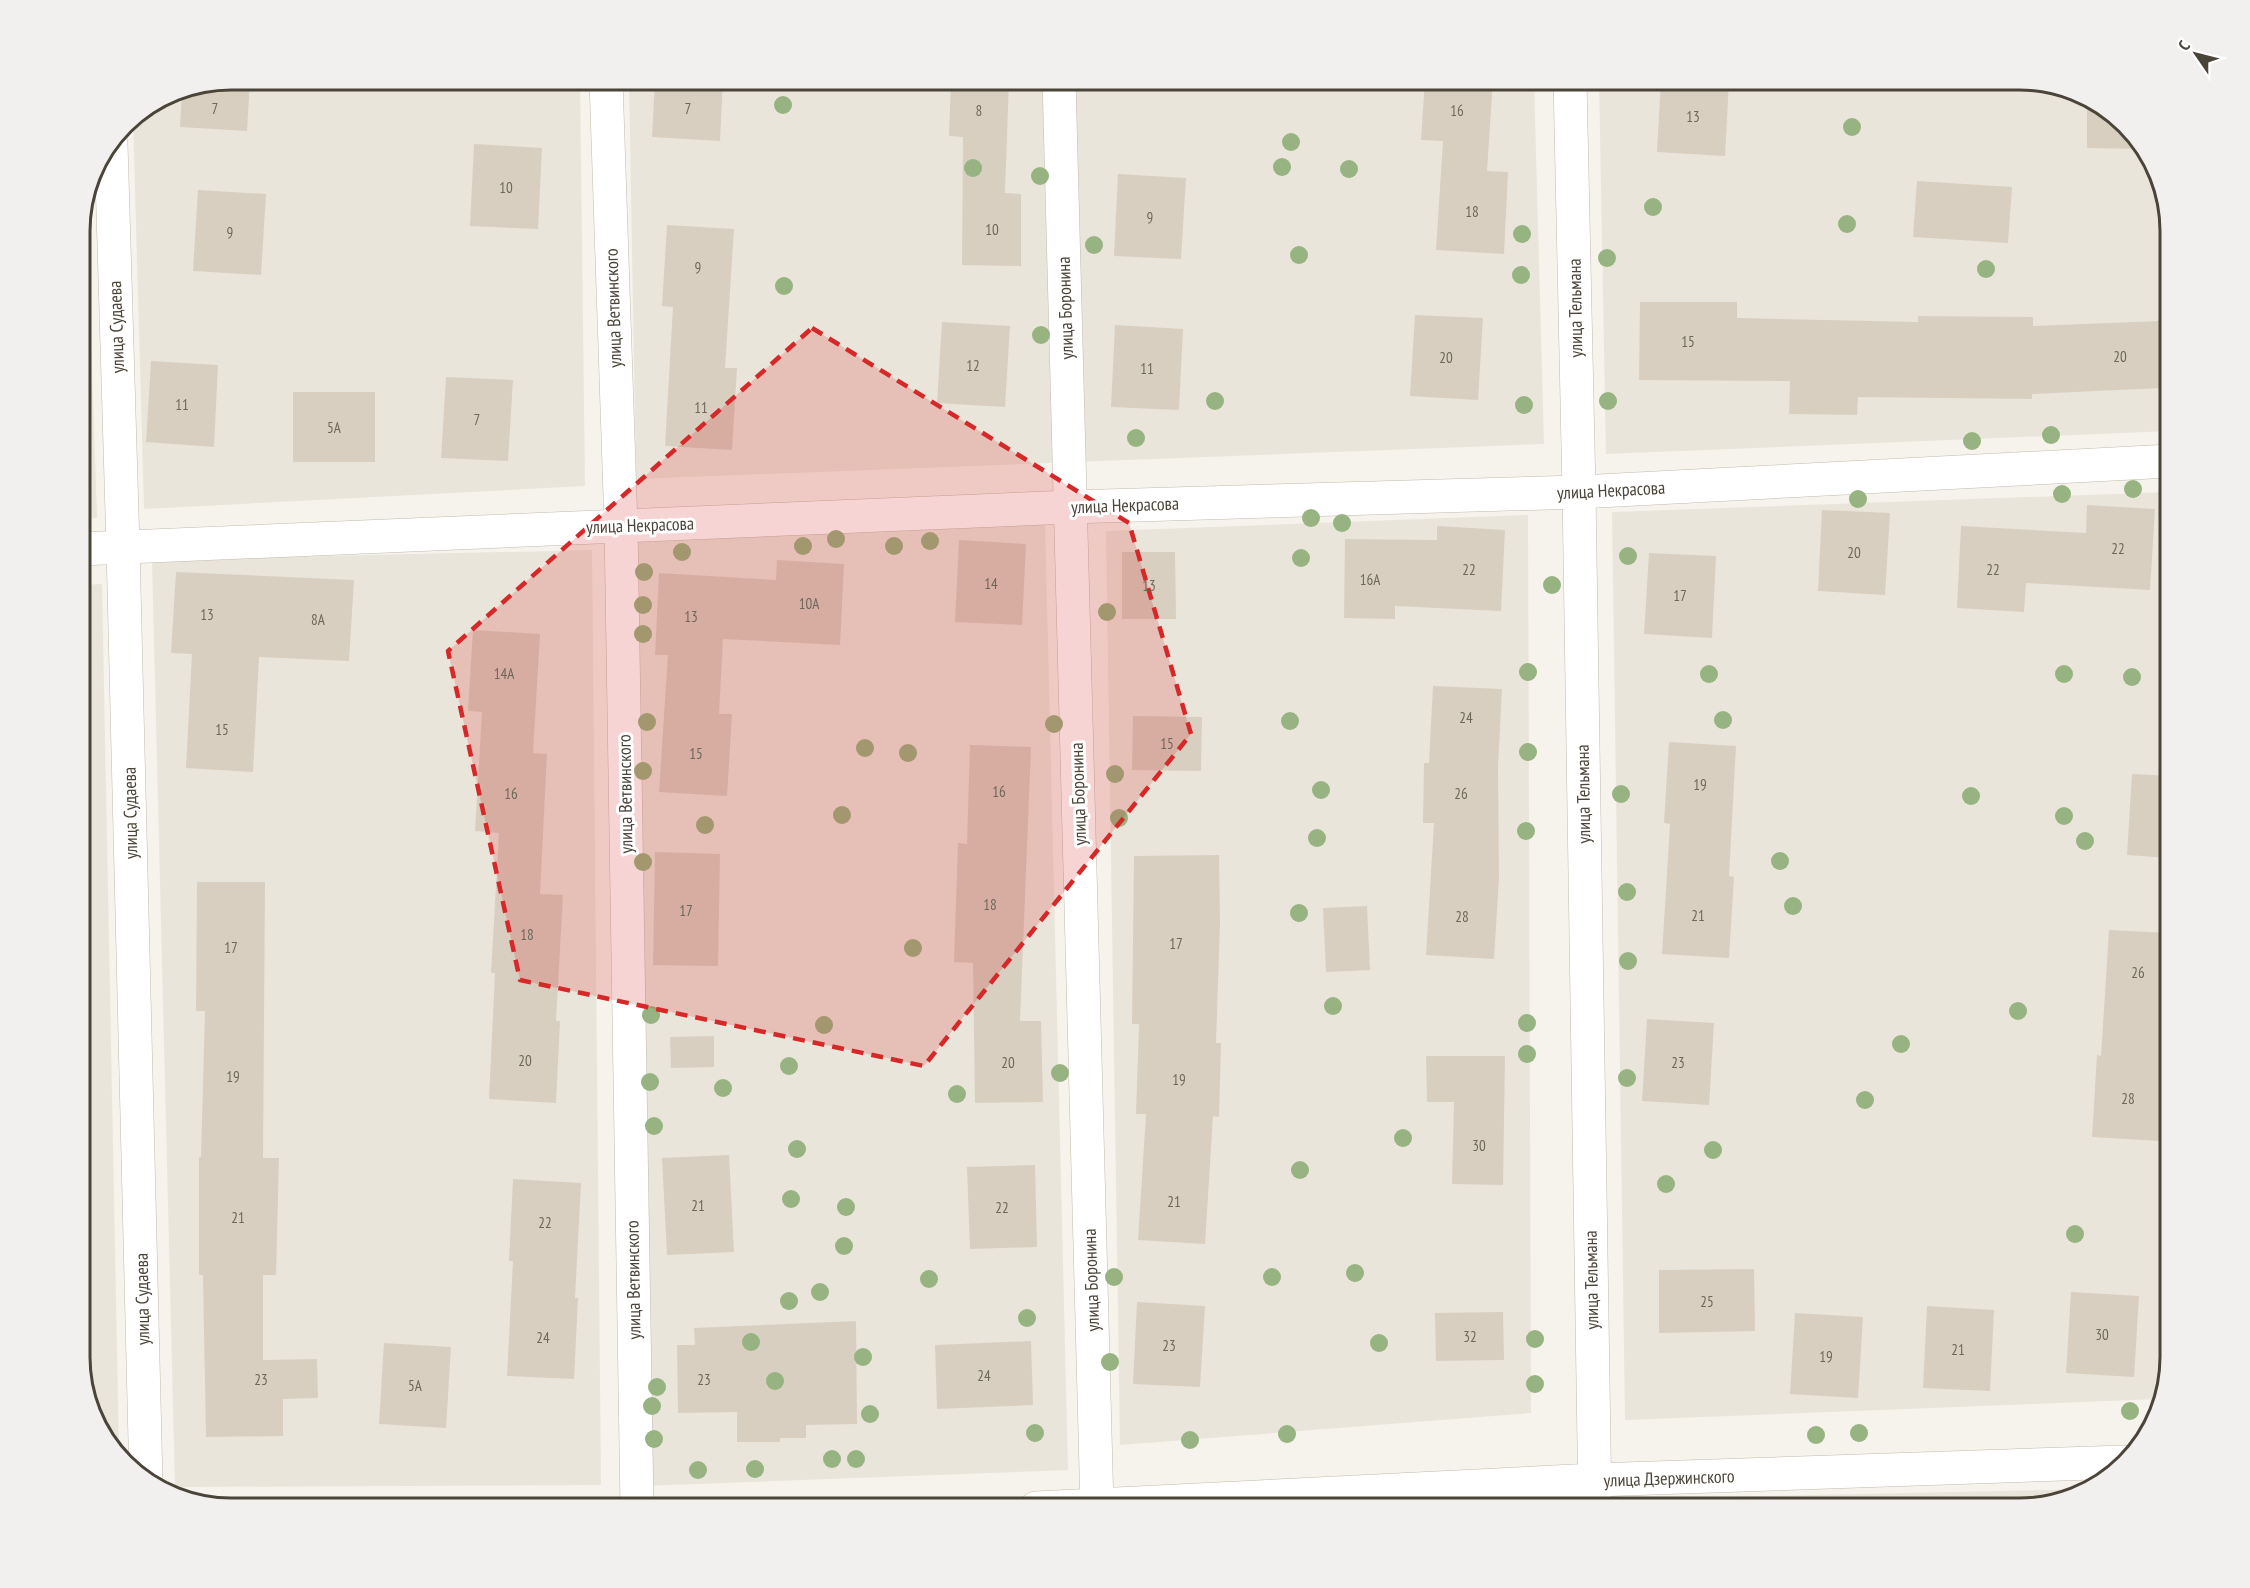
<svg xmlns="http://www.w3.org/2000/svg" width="2250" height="1588" font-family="'PT Sans Narrow',sans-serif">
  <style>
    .residential { fill: #eae5da }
    .building { fill: #d8cfc1 }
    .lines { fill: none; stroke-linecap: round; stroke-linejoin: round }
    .minor-casing { stroke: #c2bbae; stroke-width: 34 }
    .minor { stroke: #fff; stroke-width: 33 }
    .tree { fill: #97b381 }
    .marked { fill: #d62828; fill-opacity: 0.2; stroke: #d62828; stroke-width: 4.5; stroke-dasharray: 12 8; stroke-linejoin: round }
    .labels { text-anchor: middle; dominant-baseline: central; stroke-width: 6; stroke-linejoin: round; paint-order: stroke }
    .number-label { font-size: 15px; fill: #6e675b }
    .street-label { font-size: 18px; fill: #4b4439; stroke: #fff }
    .rim { fill: none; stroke: #4b4439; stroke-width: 3 }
  </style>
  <rect width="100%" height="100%" fill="#f6f3ec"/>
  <g class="residential">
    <path d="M231,80H580L585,486L144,509L133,118L173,91Z"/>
    <path d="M629,80H1534L1544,444L636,479Z"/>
    <path d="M1599,80H2019L2104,105L2155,164L2170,230V431L1606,454Z"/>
    <path d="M86,195L97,518L80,519V221Z"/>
    <path d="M2170,492V1358L2158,1399L1625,1420L1612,512Z"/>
    <path d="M1528,515L1531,1413L1120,1445L1106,531Z"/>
    <path d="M1045,520L1068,1470L643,1486L634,533Z"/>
    <path d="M592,550L601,1485L175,1487L152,560Z"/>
    <path d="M102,584L119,1453L100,1433L80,1367V585Z"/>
    <path d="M2092,1489L2020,1508H1626V1499Z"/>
  </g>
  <g class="building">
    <path d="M231,80H250L247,131L180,127L182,89Z"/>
    <path d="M655,80H723L720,141L652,137Z"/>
    <path d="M951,80H1009L1005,193L1021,194V266L962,265L963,137L949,136Z"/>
    <path d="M1425,80H1493L1487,171L1508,172L1504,254L1436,250L1443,141L1421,140Z"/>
    <path d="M1661,80H1729L1725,156L1657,152Z"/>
    <path d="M2087,100L2104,105L2142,149L2087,148Z"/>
    <path d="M474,144L542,148L538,229L470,226Z"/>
    <path d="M1118,174L1186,178L1181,259L1114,256Z"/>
    <path d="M1917,181L2012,187L2008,243L1913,237Z"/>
    <path d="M198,190L266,194L261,275L193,271Z"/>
    <path d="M667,225L734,229L725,368H737L732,450L665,446L673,307L662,306Z"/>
    <path d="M1640,302H1737V318L1918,322V316L2033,317V326L2159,321L2162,388L2032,394V399L1858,397L1857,415L1789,414L1790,381L1639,380Z"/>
    <path d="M1415,315L1483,318L1478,400L1410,396Z"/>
    <path d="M942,322L1010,326L1005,407L937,403Z"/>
    <path d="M1115,325L1183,329L1179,410L1111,407Z"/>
    <path d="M151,361L218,365L214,447L146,442Z"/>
    <path d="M446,377L513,380L508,461L441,458Z"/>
    <rect x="293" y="392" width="82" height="70"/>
    <path d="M2087,505L2155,509L2150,590L2026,583L2024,612L1957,608L1961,526L2086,533Z"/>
    <path d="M1822,510L1890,513L1885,595L1818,591Z"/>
    <path d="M1437,526L1505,530L1501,611L1395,606V619L1344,618L1345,539L1437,540Z"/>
    <path d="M959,540L1026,544L1022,625L955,622Z"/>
    <path d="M1122,552H1175L1176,619H1122Z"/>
    <path d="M1649,553L1716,556L1712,638L1644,634Z"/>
    <path d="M777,560L844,564L840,645L723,639L719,714H732L727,796L659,792L668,655H655L659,573L776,580Z"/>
    <path d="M176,572L354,580L349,661L259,657L253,772L186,768L192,654L171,653Z"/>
    <path d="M473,630L540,634L533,753L547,754L540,894L563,895L556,1021H560L556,1103L489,1099L495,973H491L499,833L475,831L482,712L468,711Z"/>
    <path d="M1433,686L1502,689L1498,767L1499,878L1494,959L1426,955L1434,823H1423L1424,763H1429Z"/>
    <path d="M1133,716L1202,717L1201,771L1132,770Z"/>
    <path d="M1669,742L1736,746L1729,876L1734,877L1729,958L1662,954L1670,824L1664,823Z"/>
    <path d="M970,745L1031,747L1020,1021H1041L1043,1102L975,1103L973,963L954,962L958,843L967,844Z"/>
    <path d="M2132,774L2170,776V858L2127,855Z"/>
    <path d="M655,852L720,854L718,966L653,965Z"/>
    <path d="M1219,855L1220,923L1216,1043H1221L1219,1117L1213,1116L1205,1244L1138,1240L1146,1114H1136L1139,1024H1132L1134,856Z"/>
    <path d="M197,882H265L263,1158H279L276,1275H263V1360L317,1359L318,1398L283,1399V1436L206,1437L203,1275H199V1157H201L205,1011H196Z"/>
    <path d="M1367,906L1370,970L1326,972L1323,908Z"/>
    <path d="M2109,930L2170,933V1015H2167L2160,1141L2092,1137L2097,1055L2101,1056Z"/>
    <path d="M1647,1019L1714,1023L1709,1105L1642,1101Z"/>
    <path d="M714,1036V1067L671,1068L670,1037Z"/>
    <path d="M1426,1056H1505L1503,1185L1452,1184L1454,1102H1427Z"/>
    <path d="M729,1155L734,1252L667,1255L662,1158Z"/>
    <path d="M1035,1165L1037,1247L970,1249L967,1167Z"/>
    <path d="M513,1179L581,1183L575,1298H578L574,1379L507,1376L513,1261H509Z"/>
    <path d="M1754,1269L1755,1331L1659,1333V1270Z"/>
    <path d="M2071,1292L2139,1296L2134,1377L2066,1373Z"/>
    <path d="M1137,1302L1205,1306L1200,1387L1133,1384Z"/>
    <path d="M1927,1306L1994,1310L1990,1391L1923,1388Z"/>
    <path d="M1503,1312L1504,1360L1436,1361L1435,1313Z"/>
    <path d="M1795,1313L1863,1317L1858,1398L1790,1394Z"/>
    <path d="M856,1321L857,1424L806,1425V1438H780V1442H737V1412L678,1413L677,1345H695L694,1328Z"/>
    <path d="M1031,1341L1033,1405L937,1409L935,1345Z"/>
    <path d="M384,1343L451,1347L446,1428L379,1424Z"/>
  </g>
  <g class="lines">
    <defs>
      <g id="minor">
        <path d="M606,80L621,526L637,1508"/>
        <path d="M1059,80L1097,1508"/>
        <path d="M1570,80L1579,492L1595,1508"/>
        <path d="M111,144L123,547L146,1482"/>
        <path d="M80,549L1070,507L1579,492L2170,461"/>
        <path d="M1036,1508L1594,1480L2123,1462"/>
      </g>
    </defs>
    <use href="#minor" class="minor-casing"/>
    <use href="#minor" class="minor"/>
  </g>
  <g class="tree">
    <circle cx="783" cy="105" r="9"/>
    <circle cx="1852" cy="127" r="9"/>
    <circle cx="1291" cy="142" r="9"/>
    <circle cx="1282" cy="167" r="9"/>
    <circle cx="973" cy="168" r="9"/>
    <circle cx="1349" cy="169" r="9"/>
    <circle cx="1040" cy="176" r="9"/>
    <circle cx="1653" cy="207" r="9"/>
    <circle cx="1847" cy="224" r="9"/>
    <circle cx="1522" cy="234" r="9"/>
    <circle cx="1094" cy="245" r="9"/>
    <circle cx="1299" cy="255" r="9"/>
    <circle cx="1607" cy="258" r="9"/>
    <circle cx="1986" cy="269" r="9"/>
    <circle cx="1521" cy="275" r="9"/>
    <circle cx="784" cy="286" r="9"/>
    <circle cx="1041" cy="335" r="9"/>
    <circle cx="1215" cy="401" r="9"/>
    <circle cx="1608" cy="401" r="9"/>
    <circle cx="1524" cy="405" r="9"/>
    <circle cx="2051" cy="435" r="9"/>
    <circle cx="1136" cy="438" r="9"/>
    <circle cx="1972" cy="441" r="9"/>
    <circle cx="2133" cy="489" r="9"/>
    <circle cx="2062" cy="494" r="9"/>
    <circle cx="1858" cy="499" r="9"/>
    <circle cx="1311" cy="518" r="9"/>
    <circle cx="1342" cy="523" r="9"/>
    <circle cx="836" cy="539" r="9"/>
    <circle cx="930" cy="541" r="9"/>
    <circle cx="803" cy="546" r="9"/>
    <circle cx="894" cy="546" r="9"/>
    <circle cx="682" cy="552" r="9"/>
    <circle cx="1628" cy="556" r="9"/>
    <circle cx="1301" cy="558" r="9"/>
    <circle cx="644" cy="572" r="9"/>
    <circle cx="1552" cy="585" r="9"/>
    <circle cx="643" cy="605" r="9"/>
    <circle cx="1107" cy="612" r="9"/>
    <circle cx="643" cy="634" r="9"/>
    <circle cx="1528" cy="672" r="9"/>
    <circle cx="1709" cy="674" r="9"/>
    <circle cx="2064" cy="674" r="9"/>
    <circle cx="2132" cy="677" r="9"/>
    <circle cx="1723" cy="720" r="9"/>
    <circle cx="1290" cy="721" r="9"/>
    <circle cx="647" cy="722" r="9"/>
    <circle cx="1054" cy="724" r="9"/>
    <circle cx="865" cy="748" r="9"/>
    <circle cx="1528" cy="752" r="9"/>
    <circle cx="908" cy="753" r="9"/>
    <circle cx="643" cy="771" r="9"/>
    <circle cx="1115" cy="774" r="9"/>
    <circle cx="1321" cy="790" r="9"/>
    <circle cx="1621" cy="794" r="9"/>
    <circle cx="1971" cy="796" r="9"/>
    <circle cx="842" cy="815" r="9"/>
    <circle cx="2064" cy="816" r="9"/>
    <circle cx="1119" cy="818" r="9"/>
    <circle cx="705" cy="825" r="9"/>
    <circle cx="1526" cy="831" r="9"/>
    <circle cx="1317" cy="838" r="9"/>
    <circle cx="2085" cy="841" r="9"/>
    <circle cx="1780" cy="861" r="9"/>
    <circle cx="643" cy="862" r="9"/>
    <circle cx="1627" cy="892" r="9"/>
    <circle cx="1793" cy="906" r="9"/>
    <circle cx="1299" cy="913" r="9"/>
    <circle cx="913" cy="948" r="9"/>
    <circle cx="1628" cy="961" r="9"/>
    <circle cx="1333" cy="1006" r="9"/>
    <circle cx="2018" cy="1011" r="9"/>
    <circle cx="651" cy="1015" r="9"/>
    <circle cx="1527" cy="1023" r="9"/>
    <circle cx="824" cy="1025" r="9"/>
    <circle cx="1901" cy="1044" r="9"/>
    <circle cx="1527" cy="1054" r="9"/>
    <circle cx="789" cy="1066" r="9"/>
    <circle cx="1060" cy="1073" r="9"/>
    <circle cx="1627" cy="1078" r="9"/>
    <circle cx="650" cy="1082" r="9"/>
    <circle cx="723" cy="1088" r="9"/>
    <circle cx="957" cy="1094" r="9"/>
    <circle cx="1865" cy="1100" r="9"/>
    <circle cx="654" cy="1126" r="9"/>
    <circle cx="1403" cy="1138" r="9"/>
    <circle cx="797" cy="1149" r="9"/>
    <circle cx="1713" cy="1150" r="9"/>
    <circle cx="1300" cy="1170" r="9"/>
    <circle cx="1666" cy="1184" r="9"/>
    <circle cx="791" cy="1199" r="9"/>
    <circle cx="846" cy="1207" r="9"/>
    <circle cx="2075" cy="1234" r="9"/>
    <circle cx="844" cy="1246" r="9"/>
    <circle cx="1355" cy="1273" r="9"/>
    <circle cx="1114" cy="1277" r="9"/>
    <circle cx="1272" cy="1277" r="9"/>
    <circle cx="929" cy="1279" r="9"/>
    <circle cx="820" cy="1292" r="9"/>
    <circle cx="789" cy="1301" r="9"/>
    <circle cx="1027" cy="1318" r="9"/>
    <circle cx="1535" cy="1339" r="9"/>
    <circle cx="751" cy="1342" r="9"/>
    <circle cx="1379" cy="1343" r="9"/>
    <circle cx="863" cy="1357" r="9"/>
    <circle cx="1110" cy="1362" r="9"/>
    <circle cx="775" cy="1381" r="9"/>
    <circle cx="1535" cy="1384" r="9"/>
    <circle cx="657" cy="1387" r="9"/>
    <circle cx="652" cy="1406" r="9"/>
    <circle cx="2130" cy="1411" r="9"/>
    <circle cx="870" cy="1414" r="9"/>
    <circle cx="1035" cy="1433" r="9"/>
    <circle cx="1859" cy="1433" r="9"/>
    <circle cx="1287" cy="1434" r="9"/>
    <circle cx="1816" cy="1435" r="9"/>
    <circle cx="654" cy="1439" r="9"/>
    <circle cx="1190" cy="1440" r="9"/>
    <circle cx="832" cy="1459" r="9"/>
    <circle cx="856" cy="1459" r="9"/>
    <circle cx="755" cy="1469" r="9"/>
    <circle cx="698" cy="1470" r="9"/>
  </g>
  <path class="marked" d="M812,328L1129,523L1191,734L924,1066L520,980L448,651Z"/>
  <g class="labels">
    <g class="number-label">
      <text x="215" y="108">7</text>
      <text x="688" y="108">7</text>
      <text x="979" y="110">8</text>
      <text x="1457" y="110">16</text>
      <text x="1693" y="116">13</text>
      <text x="506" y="187">10</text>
      <text x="1472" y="211">18</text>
      <text x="1150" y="217">9</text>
      <text x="992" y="229">10</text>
      <text x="230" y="232">9</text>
      <text x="698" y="267">9</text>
      <text x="1688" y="341">15</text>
      <text x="2120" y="356">20</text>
      <text x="1446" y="357">20</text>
      <text x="973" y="365">12</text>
      <text x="1147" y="368">11</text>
      <text x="182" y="404">11</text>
      <text x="701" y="407">11</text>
      <text x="477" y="419">7</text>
      <text x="334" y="427">5А</text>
      <text x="2118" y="548">22</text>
      <text x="1854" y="552">20</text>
      <text x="1469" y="569">22</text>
      <text x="1993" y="569">22</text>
      <text x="1370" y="579">16А</text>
      <text x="991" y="583">14</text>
      <text x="1149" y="585">13</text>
      <text x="1680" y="595">17</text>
      <text x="809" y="603">10А</text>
      <text x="207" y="614">13</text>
      <text x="691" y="616">13</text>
      <text x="318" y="619">8А</text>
      <text x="504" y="673">14А</text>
      <text x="1466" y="717">24</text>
      <text x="222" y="729">15</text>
      <text x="1167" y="743">15</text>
      <text x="696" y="753">15</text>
      <text x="1700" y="784">19</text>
      <text x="999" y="791">16</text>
      <text x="511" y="793">16</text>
      <text x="1461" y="793">26</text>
      <text x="990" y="904">18</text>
      <text x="686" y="910">17</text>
      <text x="1698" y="915">21</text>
      <text x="1462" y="916">28</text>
      <text x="527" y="934">18</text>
      <text x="1176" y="943">17</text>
      <text x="231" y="947">17</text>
      <text x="2138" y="972">26</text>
      <text x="525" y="1060">20</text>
      <text x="1008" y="1062">20</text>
      <text x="1678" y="1062">23</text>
      <text x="233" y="1076">19</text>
      <text x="1179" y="1079">19</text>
      <text x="2128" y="1098">28</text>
      <text x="1479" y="1145">30</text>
      <text x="1174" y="1201">21</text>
      <text x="698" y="1205">21</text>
      <text x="1002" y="1207">22</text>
      <text x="238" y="1217">21</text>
      <text x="545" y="1222">22</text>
      <text x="1707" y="1301">25</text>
      <text x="2102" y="1334">30</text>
      <text x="1470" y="1336">32</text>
      <text x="543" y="1337">24</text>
      <text x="1169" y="1345">23</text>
      <text x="1958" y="1349">21</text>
      <text x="1826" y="1356">19</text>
      <text x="984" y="1375">24</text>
      <text x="261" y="1379">23</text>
      <text x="704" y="1379">23</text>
      <text x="415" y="1385">5А</text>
    </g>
    <g class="street-label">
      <text transform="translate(613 308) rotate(-92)">улица Ветвинского</text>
      <text transform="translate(1065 308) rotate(-92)">улица Боронина</text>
      <text transform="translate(1575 308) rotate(-91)">улица Тельмана</text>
      <text transform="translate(116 327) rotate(-92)">улица Судаева</text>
      <text transform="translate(1611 490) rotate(-3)">улица Некрасова</text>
      <text transform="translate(1125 505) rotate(-2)">улица Некрасова</text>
      <text transform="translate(640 525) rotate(-2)">улица Некрасова</text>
      <text transform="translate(625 794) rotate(-91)">улица Ветвинского</text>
      <text transform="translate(1078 794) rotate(-92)">улица Боронина</text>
      <text transform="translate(1583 794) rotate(-91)">улица Тельмана</text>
      <text transform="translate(130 813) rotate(-91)">улица Судаева</text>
      <text transform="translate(633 1280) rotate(-91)">улица Ветвинского</text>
      <text transform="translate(1091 1280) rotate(-92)">улица Боронина</text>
      <text transform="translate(1591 1280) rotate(-91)">улица Тельмана</text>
      <text transform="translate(142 1299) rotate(-91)">улица Судаева</text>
      <text transform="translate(1669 1478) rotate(-2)">улица Дзержинского</text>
    </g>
  </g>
  <path d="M0 0H2250V1588H0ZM231 90H2019A141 141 0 0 1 2160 231V1357A141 141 0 0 1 2019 1498H231A141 141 0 0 1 90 1357V231A141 141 0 0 1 231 90Z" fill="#f1f0ef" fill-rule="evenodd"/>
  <path class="rim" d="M231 90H2019A141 141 0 0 1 2160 231V1357A141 141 0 0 1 2019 1498H231A141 141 0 0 1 90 1357V231A141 141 0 0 1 231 90Z"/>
  <g transform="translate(2196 54) rotate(305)" stroke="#ffffff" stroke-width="4.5" paint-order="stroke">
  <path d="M0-4.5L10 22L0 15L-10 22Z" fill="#4b4439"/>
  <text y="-9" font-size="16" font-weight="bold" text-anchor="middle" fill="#4b4439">С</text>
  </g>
</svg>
